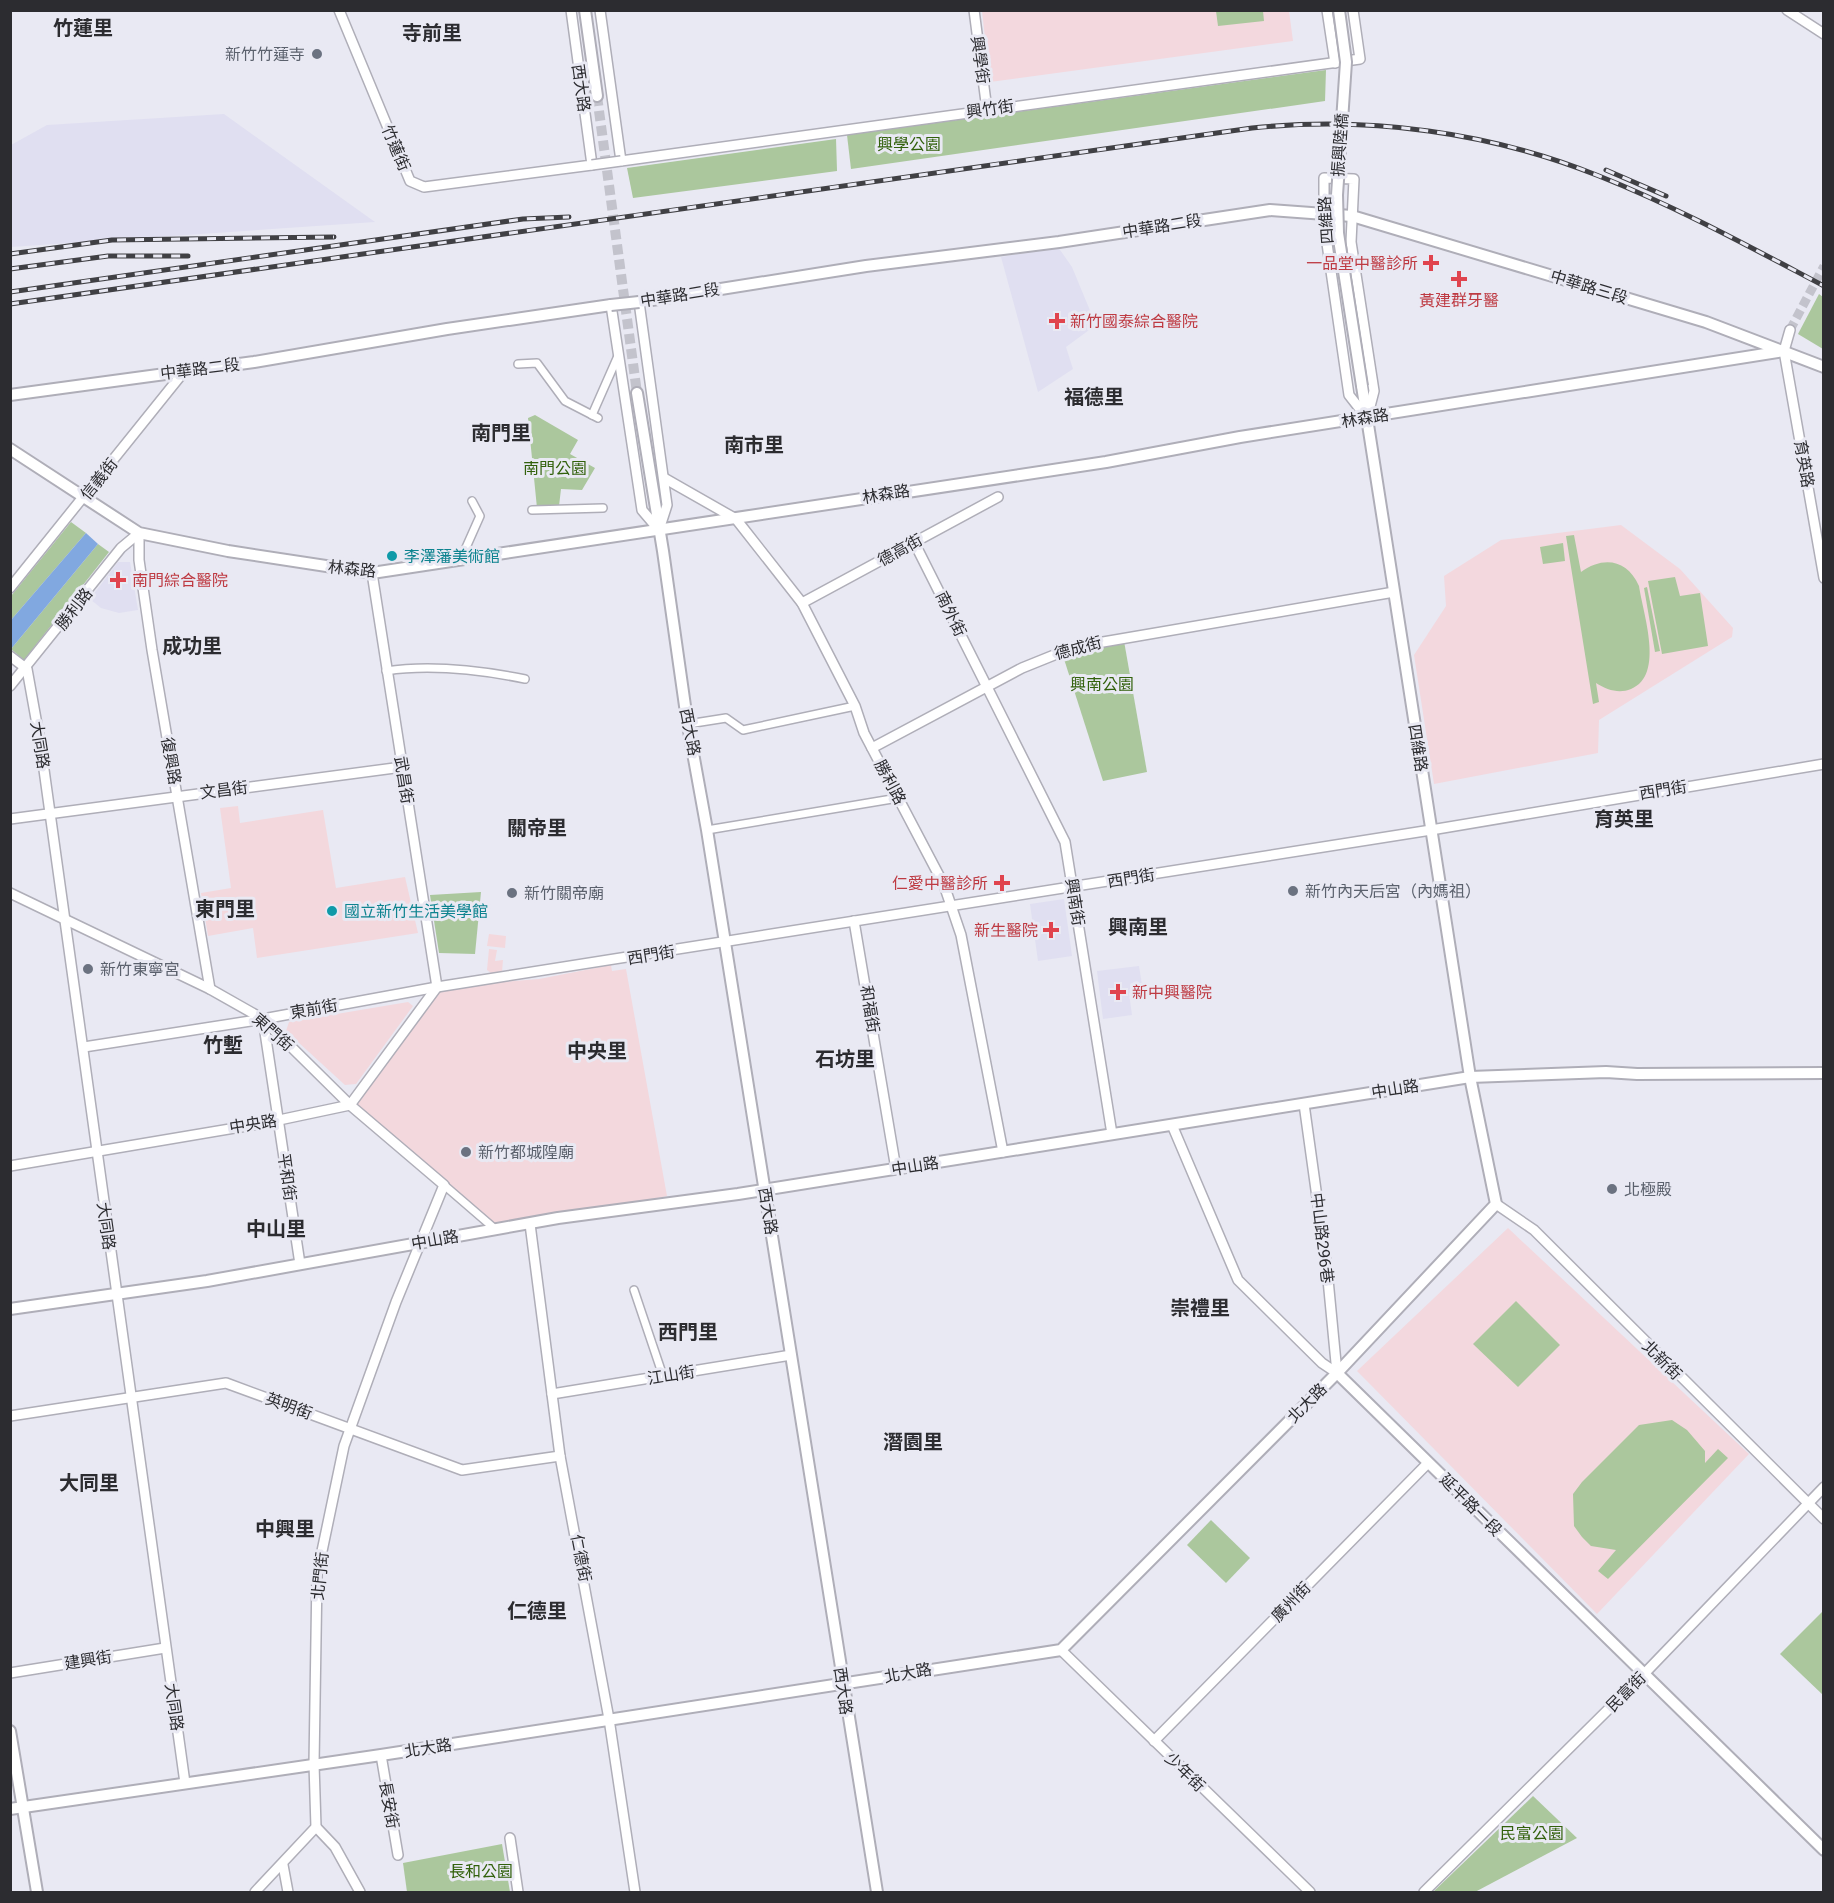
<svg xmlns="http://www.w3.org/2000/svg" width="1834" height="1903" font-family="Roboto,'Noto Sans TC',sans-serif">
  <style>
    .commercial { fill: #f3d8dd }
    .built { fill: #e0dff1 }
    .education { fill: #f3d8de }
    .green { fill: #abc79d }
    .water { fill: #81a8e0 }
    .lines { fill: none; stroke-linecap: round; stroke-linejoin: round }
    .minor-tunnel { stroke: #c3c3cc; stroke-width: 9; stroke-dasharray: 9 4.5; stroke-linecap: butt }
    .tertiary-tunnel { stroke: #c3c3cc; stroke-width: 10; stroke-dasharray: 10 5; stroke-linecap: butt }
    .pedestrian-casing { stroke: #afaeb8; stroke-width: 10 }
    .minor-casing { stroke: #afaeb8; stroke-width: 12 }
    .tertiary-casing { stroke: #afaeb8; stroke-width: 14 }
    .pedestrian { stroke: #fff; stroke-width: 7 }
    .minor { stroke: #fff; stroke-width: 9 }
    .tertiary { stroke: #fff; stroke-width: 10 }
    .rail-casing { stroke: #404044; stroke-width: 5 }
    .rail { stroke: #e9e9f3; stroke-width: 3; stroke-dasharray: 9; stroke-linecap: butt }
    .minor-bridge-casing { stroke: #afaeb8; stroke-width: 12; stroke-linecap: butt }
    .tertiary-bridge-casing { stroke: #afaeb8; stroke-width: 14; stroke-linecap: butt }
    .minor-bridge { stroke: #fff; stroke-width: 9 }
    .tertiary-bridge { stroke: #fff; stroke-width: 10 }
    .worship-dot { fill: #6b7280; stroke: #e9e9f3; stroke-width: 2 }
    .health-dot { fill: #e0444e; stroke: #e9e9f3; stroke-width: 2 }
    .culture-dot { fill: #0f9aa8; stroke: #e9e9f3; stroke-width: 2 }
    .labels { text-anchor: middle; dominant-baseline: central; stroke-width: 6; stroke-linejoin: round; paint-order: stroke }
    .worship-label { font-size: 16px; fill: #5b616d; stroke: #e9e9f3; text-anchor: start }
    .street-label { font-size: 16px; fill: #2c2c30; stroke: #e9e9f3 }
    .park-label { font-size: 16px; fill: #32610c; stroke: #e9e9f3 }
    .health-label { font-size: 16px; fill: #be3a42; stroke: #e9e9f3; text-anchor: end }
    .culture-label { font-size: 16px; fill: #0d838f; stroke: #e9e9f3; text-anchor: start }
    .quarter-label { font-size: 20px; font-weight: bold; fill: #2c2c30; stroke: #e9e9f3 }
  </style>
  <rect width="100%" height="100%" fill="#e9e9f3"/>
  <g class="commercial">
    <path d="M238,806L240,823L323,810L336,888L405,877L418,933L257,958L253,928L208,936L201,893L231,888L220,808Z"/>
    <path d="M489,934L506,936L505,948L487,946Z"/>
    <path d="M489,949L497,950L495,961L503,960L502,972L491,973L487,970Z"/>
    <path d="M611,965L612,971L626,969L667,1196L653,1199L654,1205L495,1229L353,1105L437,987L539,979Z"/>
    <path d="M408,1002L413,1006L356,1084L345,1085L286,1031L289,1022Z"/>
  </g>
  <g class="built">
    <path d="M224,114L375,222L11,247V145L47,125Z"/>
    <path d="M1058,247L1072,267L1096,325L1066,347L1073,369L1038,392L1001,257Z"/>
    <path d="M118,562H130L138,610L119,613L101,608L90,599Z"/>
    <path d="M1064,899L1072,956L1038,961L1030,904Z"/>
    <path d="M1139,966L1143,991L1129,993L1132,1015L1103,1019L1097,971Z"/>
  </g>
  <g class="education">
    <path d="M982,11H1289L1293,41L990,82Z"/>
    <path d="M1621,525L1680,569L1733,628L1732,637L1599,720L1598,753L1434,784L1414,655L1446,606L1444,576L1501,540Z"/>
    <path d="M1508,1228L1749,1454L1597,1614L1357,1371Z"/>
  </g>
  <g class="green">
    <path d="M1216,11H1263L1264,21L1218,26Z"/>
    <path d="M1326,70L1325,101L851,169L847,135Z"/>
    <path d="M836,139L837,171L633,198L627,168Z"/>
    <path d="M1819,294L1823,297V349L1798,334Z"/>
    <path d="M535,415L578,440L570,454L595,468L582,490L561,489L559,506L537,508L528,418Z"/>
    <path d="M71,522L86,533L11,620V596Z"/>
    <path d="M1574,535L1581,572C1603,556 1627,559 1639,586C1643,614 1665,675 1631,689C1619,694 1607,690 1596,683L1599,702L1593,704L1566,536Z"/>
    <path d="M1563,543L1565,561L1543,564L1540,547Z"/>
    <path d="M98,544L109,552L24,660L11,649Z"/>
    <path d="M1675,577L1680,596L1700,593L1708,646L1662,654L1648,581Z"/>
    <path d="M1647,587L1660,651L1655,652L1644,588Z"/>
    <path d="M1124,641L1147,772L1103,781L1064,659L1072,653Z"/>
    <path d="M481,892L475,954L439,953L430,895Z"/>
    <path d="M1516,1301L1560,1345L1518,1387L1473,1344Z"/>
    <path d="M1672,1420L1687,1430L1705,1451V1463L1718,1449L1728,1458L1608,1579L1598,1571L1616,1550L1591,1546L1582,1537L1574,1526L1573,1494L1582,1482L1639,1425Z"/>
    <path d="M1211,1520L1250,1558L1226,1583L1187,1545Z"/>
    <path d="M1823,1611V1695L1780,1654Z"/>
    <path d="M1533,1796L1577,1838L1475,1892H1433Z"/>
    <path d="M502,1844L510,1892H407L403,1863Z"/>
  </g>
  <path class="water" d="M86,533L98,544L11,649V620Z"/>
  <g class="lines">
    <path class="minor-tunnel" d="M1790,330L1824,266"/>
    <path class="tertiary-tunnel" d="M597,96L637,393"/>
    <defs>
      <g id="pedestrian">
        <path d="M518,364L537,363L565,401L598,418"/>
        <path d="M592,415L618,356"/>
        <path d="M532,510L603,508"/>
        <path d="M460,561L480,516L472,501"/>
        <path d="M386,671C432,664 480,670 525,679"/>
        <path d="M688,724L726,718L743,730L855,706"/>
        <path d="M707,830L898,798"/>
        <path d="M444,1185L495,1229"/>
        <path d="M634,1290L663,1376"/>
      </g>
      <g id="minor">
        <path d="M339,10L410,181L424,187L592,165L571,10"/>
        <path d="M600,10L621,161L1360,59L1353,10"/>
        <path d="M974,10L987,110"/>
        <path d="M1327,10L1335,63"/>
        <path d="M1787,10L1824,34"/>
        <path d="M1324,178L1354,179L1351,242L1374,391L1367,418L1349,395L1324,223Z"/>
        <path d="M639,302L667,505L659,530"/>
        <path d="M611,305L642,510L659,530"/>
        <path d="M1790,330L1784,351L1824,578"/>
        <path d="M664,478L736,519L802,603L855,706L864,733L944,885L961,935L1003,1152"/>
        <path d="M139,533V560L152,650L210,989"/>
        <path d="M914,542L1065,842L1112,1134"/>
        <path d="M372,573L437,987"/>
        <path d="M10,588L186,369"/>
        <path d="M802,603L998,497"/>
        <path d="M10,656L27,669L40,741L185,1783"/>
        <path d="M10,686L121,548L139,533"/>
        <path d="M872,748L1022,668L1074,647L1394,592"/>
        <path d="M10,819L402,767"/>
        <path d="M10,893L210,989L263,1019L350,1105L444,1185L396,1302L344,1446L317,1575L314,1764L316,1827L255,1892"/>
        <path d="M854,921L896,1169"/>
        <path d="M263,1019L300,1264"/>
        <path d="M84,1047L263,1019L437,987L1431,830L1824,764"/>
        <path d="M1304,1104L1327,1269L1337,1373"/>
        <path d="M1172,1125L1238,1280L1322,1363L1337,1373"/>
        <path d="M10,1166L265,1123L350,1105L437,987"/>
        <path d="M1496,1204L1534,1230L1824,1519"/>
        <path d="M530,1224L560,1456L609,1719L635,1892"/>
        <path d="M552,1394L791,1355"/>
        <path d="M10,1416L226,1383L462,1470L560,1456"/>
        <path d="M1061,1650L1310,1892"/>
        <path d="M10,1673L165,1648"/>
        <path d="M1154,1741L1428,1463"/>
        <path d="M381,1755L398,1855"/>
        <path d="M316,1827L335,1847L360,1892"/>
        <path d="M510,1838L518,1892"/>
        <path d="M283,1865L288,1892"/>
        <path d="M1424,1892L1644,1674L1824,1487"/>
      </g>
      <g id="tertiary">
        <path d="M585,10L597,96"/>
        <path d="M639,302L866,266L1059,242L1270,210L1352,216L1706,322L1824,367"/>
        <path d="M637,393L663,551L687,720L707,830L877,1892"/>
        <path d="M10,395L254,362L447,329L611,305"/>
        <path d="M10,449L139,533L228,551L372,573L1106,462L1240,437L1784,351"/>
        <path d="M10,1309L207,1281L558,1218L738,1194L1470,1077L1606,1072L1637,1074L1824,1073"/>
        <path d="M1337,1373L1824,1850"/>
        <path d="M10,1731L37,1892"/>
        <path d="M10,1809L381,1755L1061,1650L1337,1373L1496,1204L1470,1077L1362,386"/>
      </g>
    </defs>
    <use href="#pedestrian" class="pedestrian-casing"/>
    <use href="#minor" class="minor-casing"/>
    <use href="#tertiary" class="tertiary-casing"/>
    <use href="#pedestrian" class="pedestrian"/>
    <use href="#minor" class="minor"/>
    <use href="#tertiary" class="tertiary"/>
    <defs>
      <g id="rail">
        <path d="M1606,170L1666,196"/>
        <path d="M10,254L112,240L334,237"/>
        <path d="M10,269L108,256H188"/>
        <path d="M10,292L523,219L569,217"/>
        <path d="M10,304L1252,128C1369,116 1490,132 1599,176C1677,207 1750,247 1824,286"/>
      </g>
    </defs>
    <use href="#rail" class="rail-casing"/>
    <use href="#rail" class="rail"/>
    <defs>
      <path id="minor-bridge" d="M592,165L621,161"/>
      <g id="tertiary-bridge">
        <path d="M1339,10L1346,62L1337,195L1338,233L1362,386"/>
        <path d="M611,305L639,302"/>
      </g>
    </defs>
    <use href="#minor-bridge" class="minor-bridge-casing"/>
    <use href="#tertiary-bridge" class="tertiary-bridge-casing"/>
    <use href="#minor-bridge" class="minor-bridge"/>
    <use href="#tertiary-bridge" class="tertiary-bridge"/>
  </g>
  <g class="worship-dot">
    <circle cx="317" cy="54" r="6"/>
    <circle cx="1293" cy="891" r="6"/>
    <circle cx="512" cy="893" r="6"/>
    <circle cx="88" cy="969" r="6"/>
    <circle cx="466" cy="1152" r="6"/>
    <circle cx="1612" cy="1189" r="6"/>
  </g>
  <g class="health-dot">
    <path d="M1428 254h6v6h6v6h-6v6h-6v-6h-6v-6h6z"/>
    <path d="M1456 270h6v6h6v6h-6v6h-6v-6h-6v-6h6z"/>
    <path d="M1054 312h6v6h6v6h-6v6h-6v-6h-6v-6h6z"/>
    <path d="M115 571h6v6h6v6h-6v6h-6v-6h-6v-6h6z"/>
    <path d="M999 874h6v6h6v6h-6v6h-6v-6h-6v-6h6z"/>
    <path d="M1048 921h6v6h6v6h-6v6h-6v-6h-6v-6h6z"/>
    <path d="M1115 983h6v6h6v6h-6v6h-6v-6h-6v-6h6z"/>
  </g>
  <g class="culture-dot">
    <circle cx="392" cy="556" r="6"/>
    <circle cx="332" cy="911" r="6"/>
  </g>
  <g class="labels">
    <g class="worship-label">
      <text x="305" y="54" text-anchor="end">新竹竹蓮寺</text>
      <text x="1305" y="891">新竹內天后宮（內媽祖）</text>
      <text x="524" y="893">新竹關帝廟</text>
      <text x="100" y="969">新竹東寧宮</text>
      <text x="478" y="1152">新竹都城隍廟</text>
      <text x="1624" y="1189">北極殿</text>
    </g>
    <g class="street-label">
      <text transform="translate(980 60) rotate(82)">興學街</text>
      <text transform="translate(581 88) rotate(82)">西大路</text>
      <text transform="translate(990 109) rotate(-8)">興竹街</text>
      <text transform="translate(1340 145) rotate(-86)">振興陸橋</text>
      <text transform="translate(396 148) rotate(67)">竹蓮街</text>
      <text transform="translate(1326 220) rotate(-94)">四維路</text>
      <text transform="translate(1162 226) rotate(-9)">中華路二段</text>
      <text transform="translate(1589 287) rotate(17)">中華路三段</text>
      <text transform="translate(680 295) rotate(-9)">中華路二段</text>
      <text transform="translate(200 369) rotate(-7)">中華路二段</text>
      <text transform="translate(1365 418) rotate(-9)">林森路</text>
      <text transform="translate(1804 464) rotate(80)">育英路</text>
      <text transform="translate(99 479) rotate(-51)">信義街</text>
      <text transform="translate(886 494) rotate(-9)">林森路</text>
      <text transform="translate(900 550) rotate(-29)">德高街</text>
      <text transform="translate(352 569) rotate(6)">林森路</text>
      <text transform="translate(74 609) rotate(-52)">勝利路</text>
      <text transform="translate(951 614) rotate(64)">南外街</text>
      <text transform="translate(1078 648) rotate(-15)">德成街</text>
      <text transform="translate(690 732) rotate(79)">西大路</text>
      <text transform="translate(40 745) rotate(81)">大同路</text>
      <text transform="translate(1418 748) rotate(81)">四維路</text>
      <text transform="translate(171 761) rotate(80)">復興路</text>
      <text transform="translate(404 780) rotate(81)">武昌街</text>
      <text transform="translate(890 782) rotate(62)">勝利路</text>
      <text transform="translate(224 790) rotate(-7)">文昌街</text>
      <text transform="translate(1663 790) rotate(-9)">西門街</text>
      <text transform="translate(1131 878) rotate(-9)">西門街</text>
      <text transform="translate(1075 902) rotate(81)">興南街</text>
      <text transform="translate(651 955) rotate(-9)">西門街</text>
      <text transform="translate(314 1009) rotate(-10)">東前街</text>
      <text transform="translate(870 1009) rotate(81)">和福街</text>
      <text transform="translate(273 1032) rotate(41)">東門街</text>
      <text transform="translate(1395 1089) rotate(-9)">中山路</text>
      <text transform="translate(253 1124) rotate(-9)">中央路</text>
      <text transform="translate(915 1166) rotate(-9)">中山路</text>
      <text transform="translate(287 1177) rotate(82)">平和街</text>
      <text transform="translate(768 1211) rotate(81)">西大路</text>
      <text transform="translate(106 1226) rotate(82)">大同路</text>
      <text transform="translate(1322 1238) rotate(83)">中山路296巷</text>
      <text transform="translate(435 1240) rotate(-10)">中山路</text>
      <text transform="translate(1662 1360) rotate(45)">北新街</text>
      <text transform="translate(671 1375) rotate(-9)">江山街</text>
      <text transform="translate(1307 1403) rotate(-45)">北大路</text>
      <text transform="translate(289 1406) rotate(20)">英明街</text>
      <text transform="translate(1471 1505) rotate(45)">延平路一段</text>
      <text transform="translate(581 1558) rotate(79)">仁德街</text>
      <text transform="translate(320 1576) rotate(-84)">北門街</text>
      <text transform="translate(1291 1602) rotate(-46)">廣州街</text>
      <text transform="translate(88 1660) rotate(-9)">建興街</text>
      <text transform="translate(908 1673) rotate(-10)">北大路</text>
      <text transform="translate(843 1691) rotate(82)">西大路</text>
      <text transform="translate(1626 1692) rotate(-45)">民富街</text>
      <text transform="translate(174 1707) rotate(82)">大同路</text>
      <text transform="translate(428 1748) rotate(-9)">北大路</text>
      <text transform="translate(1185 1772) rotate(44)">少年街</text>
      <text transform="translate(389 1805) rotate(80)">長安街</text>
    </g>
    <g class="park-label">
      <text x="909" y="144">興學公園</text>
      <text x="555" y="468">南門公園</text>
      <text x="1102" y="684">興南公園</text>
      <text x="1532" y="1833">民富公園</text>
      <text x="481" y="1871">長和公園</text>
    </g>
    <g class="health-label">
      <text x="1418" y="263">一品堂中醫診所</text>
      <text x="1459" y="300" text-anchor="middle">黃建群牙醫</text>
      <text x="1070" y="321" text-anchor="start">新竹國泰綜合醫院</text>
      <text x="132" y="580" text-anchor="start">南門綜合醫院</text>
      <text x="988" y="883">仁愛中醫診所</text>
      <text x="1038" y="930">新生醫院</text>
      <text x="1132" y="992" text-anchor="start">新中興醫院</text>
    </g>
    <g class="culture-label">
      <text x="404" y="556">李澤藩美術館</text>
      <text x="344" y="911">國立新竹生活美學館</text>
    </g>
    <g class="quarter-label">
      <text x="83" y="28">竹蓮里</text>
      <text x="432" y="33">寺前里</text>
      <text x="1094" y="397">福德里</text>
      <text x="501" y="433">南門里</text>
      <text x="754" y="445">南市里</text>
      <text x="192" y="646">成功里</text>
      <text x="1624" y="819">育英里</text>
      <text x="537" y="828">關帝里</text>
      <text x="225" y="909">東門里</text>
      <text x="1138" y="927">興南里</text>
      <text x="223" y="1045">竹塹</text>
      <text x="597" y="1051">中央里</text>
      <text x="845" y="1059">石坊里</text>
      <text x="276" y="1229">中山里</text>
      <text x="1200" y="1308">崇禮里</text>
      <text x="688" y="1332">西門里</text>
      <text x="913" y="1442">潛園里</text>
      <text x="89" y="1483">大同里</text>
      <text x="285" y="1529">中興里</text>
      <text x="537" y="1611">仁德里</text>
    </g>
  </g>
  <rect width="1834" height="1903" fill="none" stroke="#2c2c30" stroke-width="24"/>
</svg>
